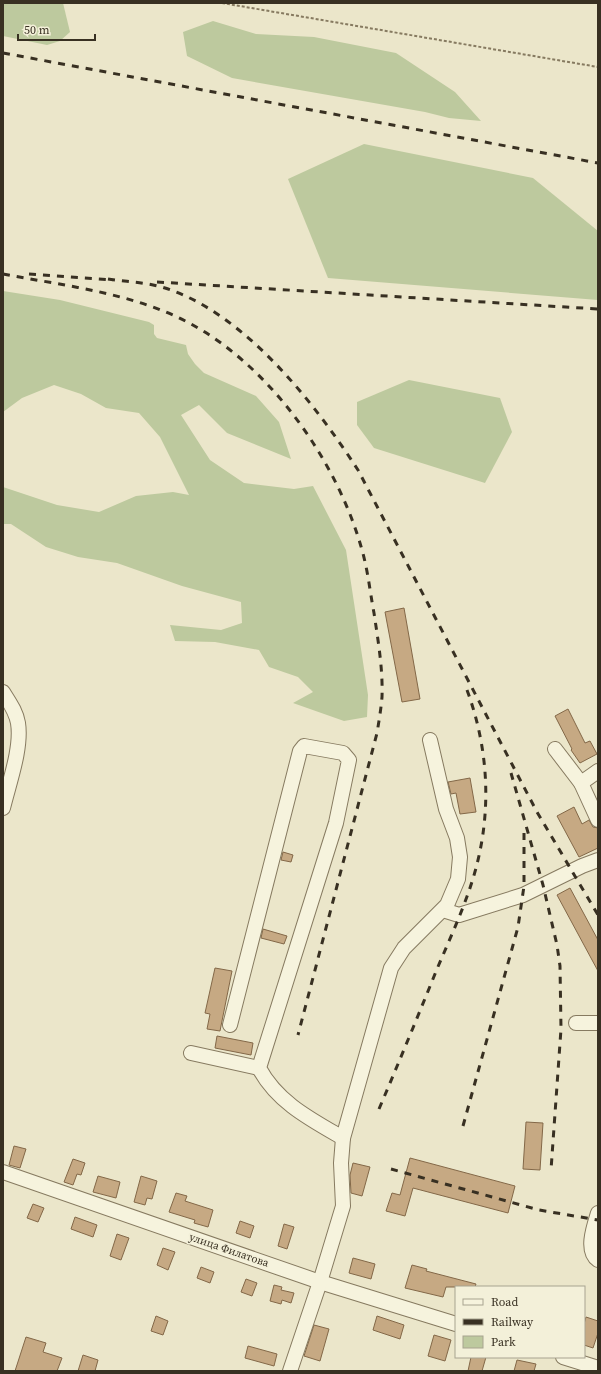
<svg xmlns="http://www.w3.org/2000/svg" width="601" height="1374" font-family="'Source Serif 4',serif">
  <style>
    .green { fill: #bdc99e }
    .building { fill: #c6a983; stroke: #836848 }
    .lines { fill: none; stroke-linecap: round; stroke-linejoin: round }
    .minor-casing { stroke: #867a60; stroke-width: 16 }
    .path { stroke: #867a60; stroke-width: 2; stroke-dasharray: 3 2; stroke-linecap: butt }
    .minor { stroke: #f6f3dd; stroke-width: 14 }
    .rail { stroke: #383022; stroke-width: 3; stroke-dasharray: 7 7; stroke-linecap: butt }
    .labels { text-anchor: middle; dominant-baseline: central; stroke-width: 3.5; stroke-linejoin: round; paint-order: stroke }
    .street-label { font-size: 11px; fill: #383022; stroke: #f3f0d9 }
  </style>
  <rect width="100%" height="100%" fill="#ebe6ca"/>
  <g class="green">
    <path d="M3,3H63L70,32L60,41L47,45L3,36Z"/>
    <path d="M213,21L256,34L314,37L396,53L455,92L481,121L449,118L425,112L232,78L187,56L183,32Z"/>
    <path d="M364,144L533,178L598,231V300L328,278L288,179Z"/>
    <path d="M3,291L60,300L149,322L154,325V334L157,338L186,345L188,354L195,364L204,373L256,396L279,422L291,459L227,433L199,405L181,415L210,460L244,483L294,489L313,486L346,550L368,695L367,717L344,721L293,703L313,692L298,677L269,667L259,650L215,642L175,641L170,625L221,630L242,623L241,602L182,586L117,563L78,557L46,547L11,524H3V487L57,505L99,512L136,496L173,492L189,495L160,437L139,413L106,408L81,394L54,385L22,398L3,412Z"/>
    <path d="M409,380L500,398L512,432L485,483L374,448L357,425V402Z"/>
  </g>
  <g class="building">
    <path d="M404,608L420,699L402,702L385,612Z"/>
    <path d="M568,709L585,743L590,741L597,754L580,763L571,750L572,749L555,716Z"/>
    <path d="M470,778L476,812L460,814L456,793L451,794L448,782Z"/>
    <path d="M574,807L582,824L589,820L593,827L598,828V848L579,857L557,816Z"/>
    <path d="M283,852L293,855L291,862L281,860Z"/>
    <path d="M570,888L598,940V971L557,895Z"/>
    <path d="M263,929L287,936L284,944L261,938Z"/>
    <path d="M215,968L232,971L220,1031L207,1029L210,1014L205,1013Z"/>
    <path d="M217,1036L253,1043L251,1055L215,1048Z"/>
    <path d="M526,1122L543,1123L540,1170L523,1169Z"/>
    <path d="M14,1146L26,1149L20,1168L9,1165Z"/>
    <path d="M410,1158L515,1186L508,1213L413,1188L405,1216L386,1211L392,1193L400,1195Z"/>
    <path d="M73,1159L85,1163L81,1175L77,1174L73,1185L64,1182Z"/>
    <path d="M353,1163L370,1167L362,1196L351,1193L350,1175Z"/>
    <path d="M98,1176L120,1182L116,1198L93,1192Z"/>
    <path d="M141,1176L157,1181L152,1199L147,1198L145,1205L134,1202Z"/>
    <path d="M176,1193L187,1196L185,1201L213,1210L208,1227L194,1223L195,1220L169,1212Z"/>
    <path d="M33,1204L44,1208L38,1222L27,1218Z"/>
    <path d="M75,1217L97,1225L93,1237L71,1229Z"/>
    <path d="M240,1221L254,1226L250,1238L236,1233Z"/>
    <path d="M284,1224L294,1227L287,1249L278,1246Z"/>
    <path d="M117,1234L129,1238L121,1260L110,1256Z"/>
    <path d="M163,1248L175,1252L168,1270L157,1265Z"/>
    <path d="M353,1258L375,1264L371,1279L349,1273Z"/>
    <path d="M412,1265L427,1269L426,1271L476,1284L475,1287H446L443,1297L405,1288Z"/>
    <path d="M201,1267L214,1272L210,1283L197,1278Z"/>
    <path d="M246,1279L257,1283L252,1296L241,1292Z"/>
    <path d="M274,1285L282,1287L281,1290L294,1293L291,1303L282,1300L281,1304L270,1301Z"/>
    <path d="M156,1316L168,1321L163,1335L151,1331Z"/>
    <path d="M377,1316L404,1325L400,1339L373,1330Z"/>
    <path d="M586,1317L598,1321V1333L593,1348L584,1345V1324Z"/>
    <path d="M314,1325L329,1329L320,1361L304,1356Z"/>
    <path d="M434,1335L451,1340L445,1361L428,1356Z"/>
    <path d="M26,1337L46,1343L43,1352L62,1358L57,1371H15Z"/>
    <path d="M248,1346L277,1354L274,1366L245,1358Z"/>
    <path d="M83,1355L98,1360L95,1371H78Z"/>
    <path d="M471,1357H486L482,1371H468Z"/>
    <path d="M517,1360L536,1364L534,1371H514Z"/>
  </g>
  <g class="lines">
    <defs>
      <g id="minor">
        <path d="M3,692C9,702 16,711 18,723C22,748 9,783 3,808"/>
        <path d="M555,749L581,783"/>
        <path d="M598,771L581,783L598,820"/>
        <path d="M443,910L459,915L523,895L582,866L598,860"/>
        <path d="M576,1023H598"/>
        <path d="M230,1025L300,751L304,746L343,753L349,760L336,823L259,1068C277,1102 310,1119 343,1138"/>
        <path d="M191,1053L259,1068"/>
        <path d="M3,1172L320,1282L456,1324"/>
        <path d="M598,1213C594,1226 585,1251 598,1260"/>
        <path d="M563,1357L598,1368"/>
        <path d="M290,1371L320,1282L343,1206L341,1163L343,1138L391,968L404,948L447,905L458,879L460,857L457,838L446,809L430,740"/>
      </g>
    </defs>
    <use href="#minor" class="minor-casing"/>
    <path class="path" d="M222,3L598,67"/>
    <use href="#minor" class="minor"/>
    <g class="rail">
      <path d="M3,53L598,163"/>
      <path d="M3,274C66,286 134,293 191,324C272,368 338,463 362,550C368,571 370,592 374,613C378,640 383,669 382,697C381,709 379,721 377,733L298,1035"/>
      <path d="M29,274L113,280"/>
      <path d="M108,279C127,282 146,282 165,288C244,313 314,402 358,470L537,812L598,915"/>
      <path d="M157,282L598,309"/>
      <path d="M511,773L543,885L557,945L560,966L561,1029L551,1170"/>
      <path d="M379,1109C399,1062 418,1016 437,969C451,936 467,902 476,868C492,808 488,747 467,690"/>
      <path d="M463,1126L518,927L524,886V832"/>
      <path d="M391,1169L539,1210L598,1220"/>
    </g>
  </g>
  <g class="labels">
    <g class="street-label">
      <text transform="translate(229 1250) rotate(19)">улица Филатова</text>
    </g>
  </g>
  <rect width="601" height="1374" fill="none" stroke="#383022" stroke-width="8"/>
  <rect x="455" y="1286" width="130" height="72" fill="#f3f0d9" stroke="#a8a390"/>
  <rect x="463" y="1299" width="20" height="6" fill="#f6f3dd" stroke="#a8a390"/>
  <text x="491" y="1306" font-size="12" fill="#383022">Road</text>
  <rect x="463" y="1319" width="20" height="6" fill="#383022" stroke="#a8a390"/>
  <text x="491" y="1326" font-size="12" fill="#383022">Railway</text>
  <rect x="463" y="1336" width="20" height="12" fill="#bdc99e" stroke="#a8a390"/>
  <text x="491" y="1346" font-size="12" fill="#383022">Park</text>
  <path d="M18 34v6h77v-6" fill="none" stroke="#383022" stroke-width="2"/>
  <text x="24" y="34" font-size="12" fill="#383022" stroke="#f3f0d9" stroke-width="3" paint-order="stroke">50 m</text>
</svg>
